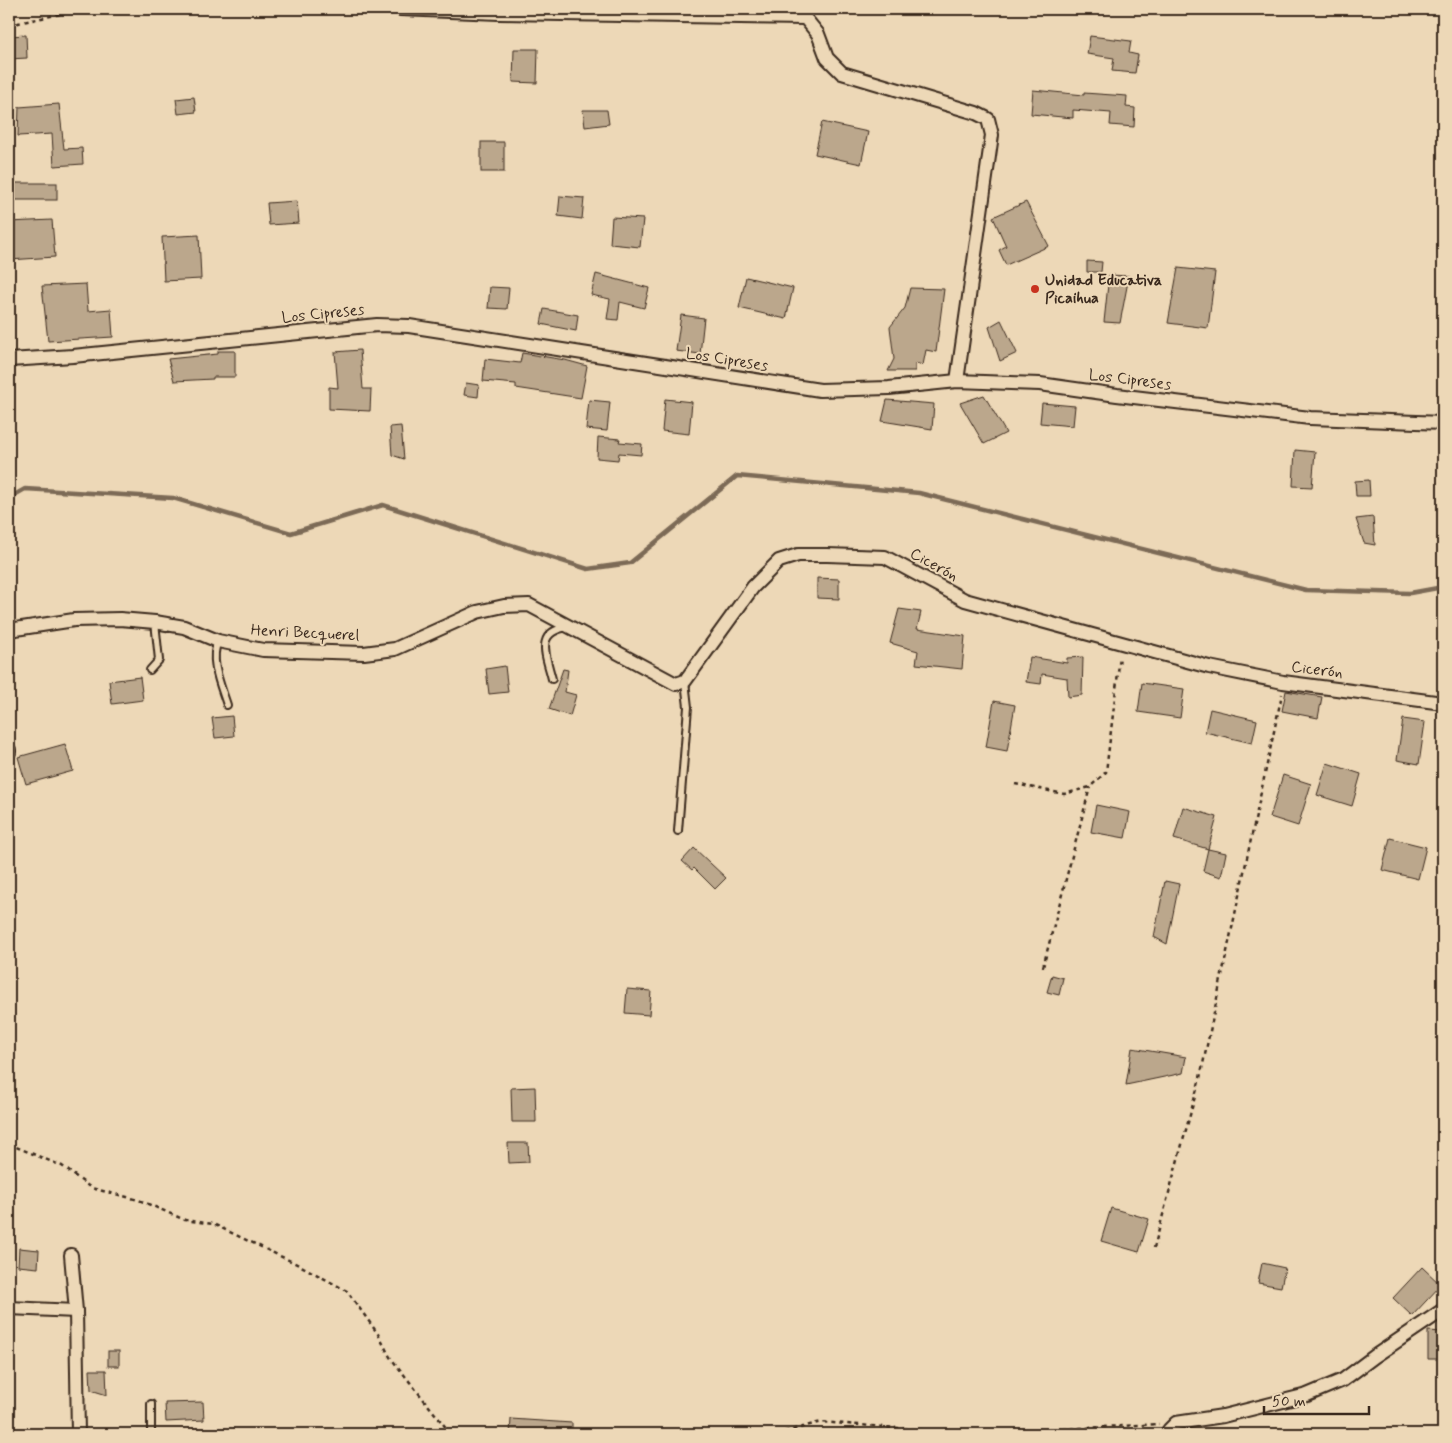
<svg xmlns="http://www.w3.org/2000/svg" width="1452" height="1443" font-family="Mynerve,sans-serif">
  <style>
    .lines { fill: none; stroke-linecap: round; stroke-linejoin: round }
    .stream { stroke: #7c6a56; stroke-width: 4.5 }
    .building { fill: #bba78c; stroke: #3b2a1e }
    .lane-casing { stroke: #3b2a1e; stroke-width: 10 }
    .street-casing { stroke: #3b2a1e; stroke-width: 16 }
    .path { stroke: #3b2a1e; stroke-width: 2.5; stroke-dasharray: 4 4; stroke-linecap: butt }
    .lane { stroke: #edd8b7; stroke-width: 6 }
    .street { stroke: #edd8b7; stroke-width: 12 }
    .poi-dot { fill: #c8321e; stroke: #edd8b7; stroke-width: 2 }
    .labels { text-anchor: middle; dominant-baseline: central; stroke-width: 4; stroke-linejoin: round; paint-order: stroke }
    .poi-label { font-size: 16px; font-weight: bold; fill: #3b2a1e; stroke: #edd8b7; text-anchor: start }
    .street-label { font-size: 16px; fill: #3b2a1e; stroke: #edd8b7 }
  </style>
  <rect width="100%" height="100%" fill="#edd8b7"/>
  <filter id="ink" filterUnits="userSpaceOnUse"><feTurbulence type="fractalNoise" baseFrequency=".02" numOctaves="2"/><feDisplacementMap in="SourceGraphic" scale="10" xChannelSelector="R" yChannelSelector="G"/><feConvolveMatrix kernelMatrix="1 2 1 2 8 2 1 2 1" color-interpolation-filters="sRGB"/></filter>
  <g filter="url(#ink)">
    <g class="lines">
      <path class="stream" d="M9,498L25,489L173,498L291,533L383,505L588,569L630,563L737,476L919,493L1306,590L1410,593L1443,587"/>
    </g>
    <g class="building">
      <path d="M26,35L27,58L9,59V36Z"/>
      <path d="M1090,36L1131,41L1129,53L1138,55L1135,73L1112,71L1114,58L1087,54Z"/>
      <path d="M514,49H538L537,83L513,82Z"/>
      <path d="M1033,90L1084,95V93L1127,96L1126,107L1135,108L1134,127L1110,125L1111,113L1073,110V118L1031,114Z"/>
      <path d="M194,97L196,112L178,114L176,99Z"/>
      <path d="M59,104L64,149L82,148L83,164L54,166L52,134L18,136L19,107Z"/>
      <path d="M583,110H607L609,124L585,127Z"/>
      <path d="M822,122L868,132L861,164L815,154Z"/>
      <rect x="481" y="142" width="23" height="30"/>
      <rect x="10" y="183" width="47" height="17"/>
      <path d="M560,196L584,198L582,219L558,216Z"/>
      <path d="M297,201L299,223L269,225L267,203Z"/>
      <path d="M1026,202L1049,246L1006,265L999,250L1006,246L993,217Z"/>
      <path d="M612,217L643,219L640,247L610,244Z"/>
      <path d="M52,220L55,257L9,260V222Z"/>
      <path d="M199,235L201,279L164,281L162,237Z"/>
      <path d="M1087,261L1102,262L1101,272H1087Z"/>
      <path d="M1178,268L1215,272L1208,328L1168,323Z"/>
      <path d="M596,274L649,288L644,308L620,302L618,320L607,319L610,299L591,295Z"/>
      <path d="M1109,275L1129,276L1120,323L1104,322Z"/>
      <path d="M746,277L793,288L786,319L739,308Z"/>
      <path d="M86,284L88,311L111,309L113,337L48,341L42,286Z"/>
      <path d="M490,287L509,288L507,309L488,308Z"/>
      <path d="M910,288L944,289L936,352L926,350L923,365L915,363V371H888L894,359L890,327L905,308Z"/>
      <path d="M544,309L578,315L576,331L541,324Z"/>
      <path d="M681,315L704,318L700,354L676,351Z"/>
      <path d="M1001,320L1017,353L1000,361L989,327Z"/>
      <path d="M360,350L363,389H371L370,411L329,409V387L338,388L335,352Z"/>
      <path d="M218,351H235V377H213V379L174,381L168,359L218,354Z"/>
      <path d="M522,353L565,360L587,366L581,398L516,388V384L483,381L485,359L520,363Z"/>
      <path d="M466,383L479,385L478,397L464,395Z"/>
      <path d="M984,395L1006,433L984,444L960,403Z"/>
      <path d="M665,399L692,402L689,434L662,431Z"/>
      <path d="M589,400L610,402L607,431L586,429Z"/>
      <path d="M887,400L934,404L932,429L882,421Z"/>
      <path d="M1042,403L1075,406L1073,426L1040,423Z"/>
      <path d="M401,426L404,459L392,455L390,427Z"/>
      <path d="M598,437L620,439L619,442L642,444L641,455L619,453L618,460L597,458Z"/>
      <path d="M1295,450L1315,452L1312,487L1293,486Z"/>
      <path d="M1369,480L1370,496H1356L1355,481Z"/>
      <path d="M1373,517L1375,545L1364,543L1356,519Z"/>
      <path d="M817,578L839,579V599L817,598Z"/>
      <path d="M899,609L921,612L917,629L965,636L962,669L916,664L918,651L890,643Z"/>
      <path d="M1030,657L1067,663V658L1083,657L1082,695L1068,697L1067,678L1042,674L1041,684L1026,682Z"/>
      <path d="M505,666L508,692L489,694L486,669Z"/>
      <path d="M563,669L568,670L565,692L576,695L570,716L549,709Z"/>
      <path d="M140,677L143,700L112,704L109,681Z"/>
      <path d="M1142,683L1184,689L1180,718L1138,712Z"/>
      <path d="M1286,691L1322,697L1318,718L1282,711Z"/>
      <path d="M994,701L1015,705L1007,751L986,747Z"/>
      <path d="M1210,709L1257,720L1252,743L1205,732Z"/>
      <path d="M232,716L234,736L215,738L212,718Z"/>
      <path d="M1403,719L1425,722L1419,764L1397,760Z"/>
      <path d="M65,744L73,771L26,784L18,757Z"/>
      <path d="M1327,763L1361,774L1352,806L1317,795Z"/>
      <path d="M1283,775L1311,784L1298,826L1270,817Z"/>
      <path d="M1096,805L1130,812L1125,838L1091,832Z"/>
      <path d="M1183,807L1217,817L1208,849L1174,839Z"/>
      <path d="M1390,838L1426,847L1418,879L1382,870Z"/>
      <path d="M694,848L726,878L715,889L694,868L692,870L682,861Z"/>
      <path d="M1208,849L1226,853L1221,877L1203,871Z"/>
      <path d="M1165,881L1179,884L1167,944L1154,937Z"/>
      <path d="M1052,975L1063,978L1059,995L1047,992Z"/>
      <path d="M627,989L651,991L649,1015L625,1013Z"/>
      <path d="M1132,1048L1186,1057L1183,1073L1126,1085Z"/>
      <path d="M535,1087L536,1122H512L511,1088Z"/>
      <path d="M508,1143H528L529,1162L509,1163Z"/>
      <path d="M1111,1208L1149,1219L1139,1252L1101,1241Z"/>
      <path d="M19,1248L39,1250L38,1268L18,1266Z"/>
      <path d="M1262,1263L1285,1268L1281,1287L1258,1283Z"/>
      <path d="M1422,1267L1441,1285L1412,1316L1393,1298Z"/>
      <path d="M1428,1331L1443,1332V1359H1428Z"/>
      <rect x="108" y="1351" width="11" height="15"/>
      <path d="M90,1370H106L107,1395L91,1390Z"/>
      <path d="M203,1402L204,1420L166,1422L165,1403Z"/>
      <path d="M511,1419L572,1423V1434H510Z"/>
    </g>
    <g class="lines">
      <defs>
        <g id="lane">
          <path d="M218,641C209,660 221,686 227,705"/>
          <path d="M150,670L159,660L155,622"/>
          <path d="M552,679C546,655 534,632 568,627"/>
          <path d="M678,831L688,707L685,681"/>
          <path d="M151,1404V1434"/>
        </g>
        <g id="street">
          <path d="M400,9L499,13L805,18L818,34L827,58L842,73L976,113L988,119L992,135L957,381"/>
          <path d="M9,360L73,356L377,325L409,326L820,390L889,388L957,381L1040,384L1117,395L1310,418L1443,423"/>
          <path d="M9,630L74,620L120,619L155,622L184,627L218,641L263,650L364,653L395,649L477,612L504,606L529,605L676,684L685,681L753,587L779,561L798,555H827L885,557L965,600L1209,667L1283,682L1443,703"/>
          <path d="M9,750V752"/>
          <path d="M71,1255L76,1311L78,1434"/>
          <path d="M9,1308L76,1311"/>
          <path d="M1172,1434L1169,1430L1176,1423L1223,1416L1307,1395L1343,1380L1375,1356L1443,1310"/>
        </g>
      </defs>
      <use href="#lane" class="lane-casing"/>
      <use href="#street" class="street-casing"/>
      <g class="path">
        <path d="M104,9H162"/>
        <path d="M9,25L65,13L94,9"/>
        <path d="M1015,784L1064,794L1090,787L1106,772L1120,656"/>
        <path d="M1043,967L1090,787"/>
        <path d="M9,1144L62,1166L91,1188L139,1200L185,1220L213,1224L303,1267L347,1291L378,1334L390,1357L451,1434"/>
        <path d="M1154,1248L1200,1078L1282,694"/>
        <path d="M777,1434L821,1422L973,1434L1159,1424"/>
      </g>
      <use href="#lane" class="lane"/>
      <use href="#street" class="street"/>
    </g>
  </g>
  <circle class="poi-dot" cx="1035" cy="289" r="5"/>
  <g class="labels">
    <g class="poi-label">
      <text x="1045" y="280">Unidad Educativa<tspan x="1045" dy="18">Picaihua</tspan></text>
    </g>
    <g class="street-label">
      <text transform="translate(323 314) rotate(-6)">Los Cipreses</text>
      <text transform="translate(727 360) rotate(9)">Los Cipreses</text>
      <text transform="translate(1130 380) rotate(7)">Los Cipreses</text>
      <text transform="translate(934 565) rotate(29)">Cicerón</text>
      <text transform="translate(305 633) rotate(3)">Henri Becquerel</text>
      <text transform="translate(1317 670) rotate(7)">Cicerón</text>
    </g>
  </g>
  <rect width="1452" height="1443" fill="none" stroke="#edd8b7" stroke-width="30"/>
  <rect x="15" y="15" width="1422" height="1413" fill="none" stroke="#3b2a1e" stroke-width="2" filter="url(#ink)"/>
  <path d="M1264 1406v8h105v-8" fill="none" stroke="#3b2a1e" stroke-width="2.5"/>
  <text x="1272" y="1406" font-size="15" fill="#3b2a1e" stroke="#edd8b7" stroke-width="4" paint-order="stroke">50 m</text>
</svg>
